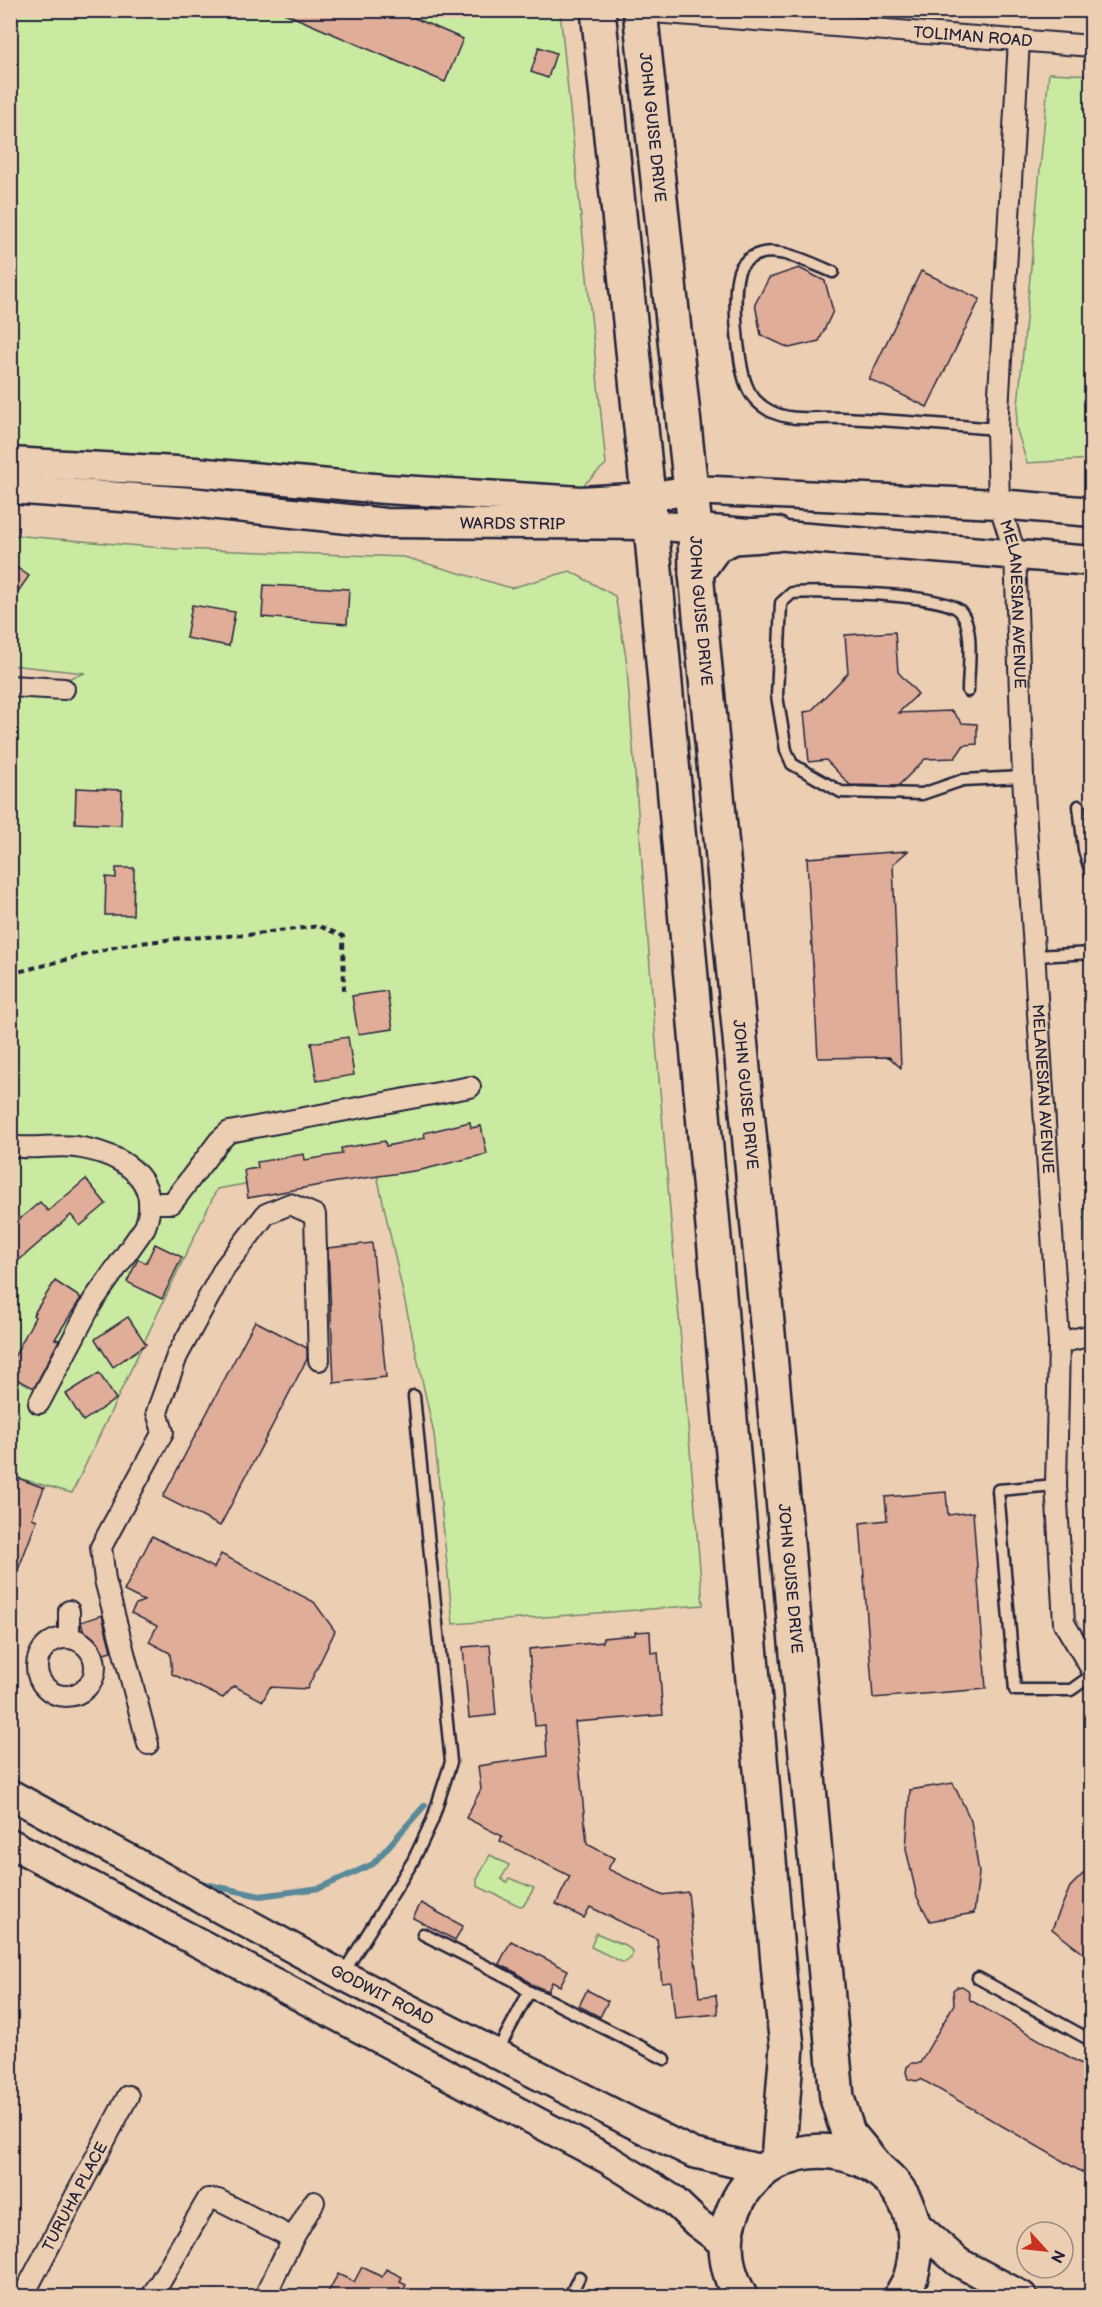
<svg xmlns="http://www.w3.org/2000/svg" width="1102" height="2307" font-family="'Balsamiq Sans',sans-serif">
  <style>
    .green { fill: #cbeaa1; stroke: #76866e; stroke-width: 1.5 }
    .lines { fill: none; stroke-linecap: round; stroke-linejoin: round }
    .stream { stroke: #5a8a99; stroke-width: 6 }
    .building { fill: #e0ad99; stroke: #22223b; stroke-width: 1.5 }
    .lane-casing { stroke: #22223b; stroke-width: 15 }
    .street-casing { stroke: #22223b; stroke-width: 24 }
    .secondary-casing { stroke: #22223b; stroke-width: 33 }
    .highway-casing { stroke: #22223b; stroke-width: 38 }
    .path { stroke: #22223b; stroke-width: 4; stroke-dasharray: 6 4.5; stroke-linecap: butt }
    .lane { stroke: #eccfb2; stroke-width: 10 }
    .street { stroke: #eccfb2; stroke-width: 20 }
    .secondary { stroke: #eccfb2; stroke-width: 28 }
    .highway { stroke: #eccfb2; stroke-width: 33 }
    .labels { text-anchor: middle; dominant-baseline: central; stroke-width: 5; stroke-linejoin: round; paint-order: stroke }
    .street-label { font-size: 16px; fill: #22223b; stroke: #eccfb2 }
  </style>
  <rect width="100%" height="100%" fill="#eccfb2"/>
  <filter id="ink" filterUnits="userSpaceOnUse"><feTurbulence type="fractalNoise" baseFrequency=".0167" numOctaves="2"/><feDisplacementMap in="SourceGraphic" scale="12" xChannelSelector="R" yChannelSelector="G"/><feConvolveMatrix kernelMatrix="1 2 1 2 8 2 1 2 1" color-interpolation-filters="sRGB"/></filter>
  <g filter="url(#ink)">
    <g class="green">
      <path d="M10,11H560L606,464L575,493L11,447Z"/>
      <path d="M1049,73L1091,75V459L1027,463L1016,427Z"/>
      <path d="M11,535L175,549L404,557L511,588L570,571L615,596L626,657L655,1031L703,1605L453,1624L434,1434L374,1161L217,1189L72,1493L11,1476L10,698L85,673L11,665Z"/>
      <path d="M1091,1137L1092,1308L1087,1309L1084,1138Z"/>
      <path d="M490,1855L509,1865L501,1879L507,1882L509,1878L534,1888L524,1905L520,1906L477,1886V1879Z"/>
      <path d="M596,1933L627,1946L632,1951L631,1958L624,1963L591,1947Z"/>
    </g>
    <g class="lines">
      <path class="stream" d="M200,1882L205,1884L260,1896L320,1888L373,1864L425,1805"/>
    </g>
    <g class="building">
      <path d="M277,10H396L463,39L445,82Z"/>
      <path d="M539,47L556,53L548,78L531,72Z"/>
      <path d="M799,268L825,281L833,311L819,341L789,348L761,335L755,304L769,278Z"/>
      <path d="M921,271L980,299L927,407L869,379Z"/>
      <path d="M10,563L29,576L10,603Z"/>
      <path d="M264,585L349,589L347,624L262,617Z"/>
      <path d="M192,605L235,612L229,646L186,638Z"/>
      <path d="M895,632L898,672L918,694L898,713L952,711L962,723L977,724V744L964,745L955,758L925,759L898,786L850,785L826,760L809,762L804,712L811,711L848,673L845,635Z"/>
      <path d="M76,788L122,790L121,825L75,823Z"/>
      <path d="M908,851L893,864L901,1068L889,1057L818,1058L807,858Z"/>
      <path d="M116,868H134L133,915H105L106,877L116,878Z"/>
      <path d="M387,991L393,1029L358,1034L352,996Z"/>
      <path d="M348,1037L354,1075L317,1081L311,1043Z"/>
      <path d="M470,1122L471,1128L481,1126L487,1154L421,1170L337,1182L248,1198L244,1170L258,1168L257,1162L304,1154L305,1160L342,1154L341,1148L385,1141L386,1146L425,1138L424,1133Z"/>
      <path d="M86,1179L106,1204L80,1226L71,1215L10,1268V1227L40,1202L48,1211Z"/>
      <path d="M372,1243L386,1377L334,1383L328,1248Z"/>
      <path d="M155,1244L182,1257L162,1299L127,1282L138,1259L146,1263Z"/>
      <path d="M55,1281L81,1298L55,1339L59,1340L34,1388L10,1376V1365L35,1317L33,1315Z"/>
      <path d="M128,1317L146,1344L113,1367L95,1339Z"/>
      <path d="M255,1321L307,1348V1359L220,1526L163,1497Z"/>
      <path d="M99,1373L116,1399L83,1421L66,1394Z"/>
      <path d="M10,1475L44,1488L32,1518L37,1520L12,1586Z"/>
      <path d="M946,1492L948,1515L973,1512L986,1689L873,1698L860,1523L887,1520L885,1497Z"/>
      <path d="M152,1536L214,1568L221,1554L314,1602L335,1631L307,1689L270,1687L263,1701L234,1686L223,1698L172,1674L170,1653L149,1642L157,1626L131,1613L136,1604L144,1601L124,1591Z"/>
      <path d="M102,1615L111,1651L94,1656L89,1641L86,1642L81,1622Z"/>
      <path d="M650,1631L651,1653L658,1652L663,1715L575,1722L587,1844L614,1858L608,1869L661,1895L688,1892L699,1997L716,1995L718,2014L675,2018L671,1982L662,1983L657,1939L590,1907L584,1918L556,1904L570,1876L500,1841L502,1836L466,1818L481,1789L478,1766L547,1756L545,1725L535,1726L529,1649L603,1642V1638L635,1635V1632Z"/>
      <path d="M490,1645L496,1715L469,1718L463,1647Z"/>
      <path d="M953,1783L971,1821L979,1873L974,1913L930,1921L917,1897L906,1849L910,1790Z"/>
      <path d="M1092,1865V1960L1052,1929L1070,1887Z"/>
      <path d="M421,1903L463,1926L455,1940L413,1918Z"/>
      <path d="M511,1941L568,1970L560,1986L552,1982L548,1991L533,1985L517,1973L499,1964Z"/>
      <path d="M962,1986L968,1990L970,2000L1092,2070V2178L921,2079L916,2081L908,2079L906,2072L907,2067L912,2063H920L954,2004L953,1990L957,1987Z"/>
      <path d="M587,1990L608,2001L600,2017L579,2006Z"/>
      <path d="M362,2267L382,2277L386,2269L402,2277L400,2282L406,2285L401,2296H326L338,2274L354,2282Z"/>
    </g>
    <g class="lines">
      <defs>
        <g id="lane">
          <path d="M833,272C813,264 781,247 759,254C752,256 745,261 741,267C730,284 738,364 746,384C750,396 759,405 770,411C793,423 817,416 842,418C893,420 945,425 997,429"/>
          <path d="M968,691C968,670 975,627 960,611C943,593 820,591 792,593L781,603L777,696L786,750L792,764L841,792L922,794L963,780L1023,777"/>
          <path d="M1079,806L1084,850L1092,876"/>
          <path d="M1035,956L1092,953"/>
          <path d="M1056,1485L998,1490L1015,1690H1071L1092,1675"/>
          <path d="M423,1934L513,1980L529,1992"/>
          <path d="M342,1975L413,1861L432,1821L451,1762L414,1396"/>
          <path d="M978,1978L1092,2041"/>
          <path d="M497,2052L529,1992L549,2000L665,2059"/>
          <path d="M570,2296L579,2277"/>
        </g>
        <g id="street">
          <path id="s1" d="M640,11L1092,46"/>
          <path id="s2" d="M1019,40L997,429L999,504L1015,553L1023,777L1059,1343L1056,1485L1064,1623L1092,1670"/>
          <path d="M10,686L64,689"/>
          <path d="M10,1146C32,1150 54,1144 76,1147C118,1153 164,1177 145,1227L93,1301L39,1403"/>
          <path d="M149,1203H172L219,1141L229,1132L470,1087"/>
          <path d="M1059,1343L1092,1335"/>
          <path d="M69,1638V1611"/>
          <circle cx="66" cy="1667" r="29"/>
          <path d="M148,1744L105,1580L101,1547L163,1432L157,1412L177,1356L225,1267L266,1214L290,1204L315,1215L319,1360"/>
          <path id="s3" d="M23,2296L128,2096"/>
          <path d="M152,2296L208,2199L218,2200L293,2238"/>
          <path d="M265,2296L293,2238L314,2202"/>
        </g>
        <g id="secondary">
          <path d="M10,462L195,472L385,489L581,501L648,497L691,490L999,504L1092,512"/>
          <path id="s4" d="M10,489L191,502L385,523L651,525L1092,561"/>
          <path id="s5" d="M10,1794L342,1975L644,2129L693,2153L764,2170"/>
          <path d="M10,1843L609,2160L672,2199L696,2222L725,2244"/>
          <path d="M913,2222L958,2262L1022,2296"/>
        </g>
        <g id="highway">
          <path d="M598,10L651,525L780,1985L787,2046L778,2161"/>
          <path id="s6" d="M640,10L695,528L696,573L771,1365L837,2098L848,2133L878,2169"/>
          <path d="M696,573L716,545L734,537L776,534"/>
          <path d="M740,2296C725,2269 721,2239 734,2209C772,2120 905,2138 915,2236C916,2249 915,2263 911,2276C909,2283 904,2290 901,2296"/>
        </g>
      </defs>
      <use href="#lane" class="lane-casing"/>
      <use href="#street" class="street-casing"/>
      <use href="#secondary" class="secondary-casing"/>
      <use href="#highway" class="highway-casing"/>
      <path class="path" d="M10,972L14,973L123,945L182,938L247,935L319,926L343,936L344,993"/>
      <use href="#lane" class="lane"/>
      <use href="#street" class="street"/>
      <use href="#secondary" class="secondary"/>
      <use href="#highway" class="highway"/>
    </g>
  </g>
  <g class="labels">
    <g class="street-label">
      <text stroke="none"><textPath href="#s1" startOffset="334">TOLIMAN ROAD</textPath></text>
      <text stroke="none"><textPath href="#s6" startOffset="118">JOHN GUISE DRIVE</textPath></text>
      <text stroke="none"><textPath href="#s4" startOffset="504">WARDS STRIP</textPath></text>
      <text stroke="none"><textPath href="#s2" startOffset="567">MELANESIAN AVENUE</textPath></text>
      <text stroke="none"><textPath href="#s6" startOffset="604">JOHN GUISE DRIVE</textPath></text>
      <text stroke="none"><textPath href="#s2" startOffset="1053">MELANESIAN AVENUE</textPath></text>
      <text stroke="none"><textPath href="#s6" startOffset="1090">JOHN GUISE DRIVE</textPath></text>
      <text stroke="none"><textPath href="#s6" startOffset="1576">JOHN GUISE DRIVE</textPath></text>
      <text stroke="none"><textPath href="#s5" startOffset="423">GODWIT ROAD</textPath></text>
      <text stroke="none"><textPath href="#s3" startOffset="112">TURUHA PLACE</textPath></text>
    </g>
  </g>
  <rect width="1102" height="2307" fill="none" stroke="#eccfb2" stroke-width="36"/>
  <rect x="18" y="18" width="1066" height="2271" fill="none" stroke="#22223b" stroke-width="2" filter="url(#ink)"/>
  <g transform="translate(1045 2250) rotate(117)"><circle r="28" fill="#eccfb2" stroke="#9b8a82" stroke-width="1.5"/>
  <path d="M0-4.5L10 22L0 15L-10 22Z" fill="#c8321e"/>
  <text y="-9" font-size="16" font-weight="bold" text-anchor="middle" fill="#22223b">N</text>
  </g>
</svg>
